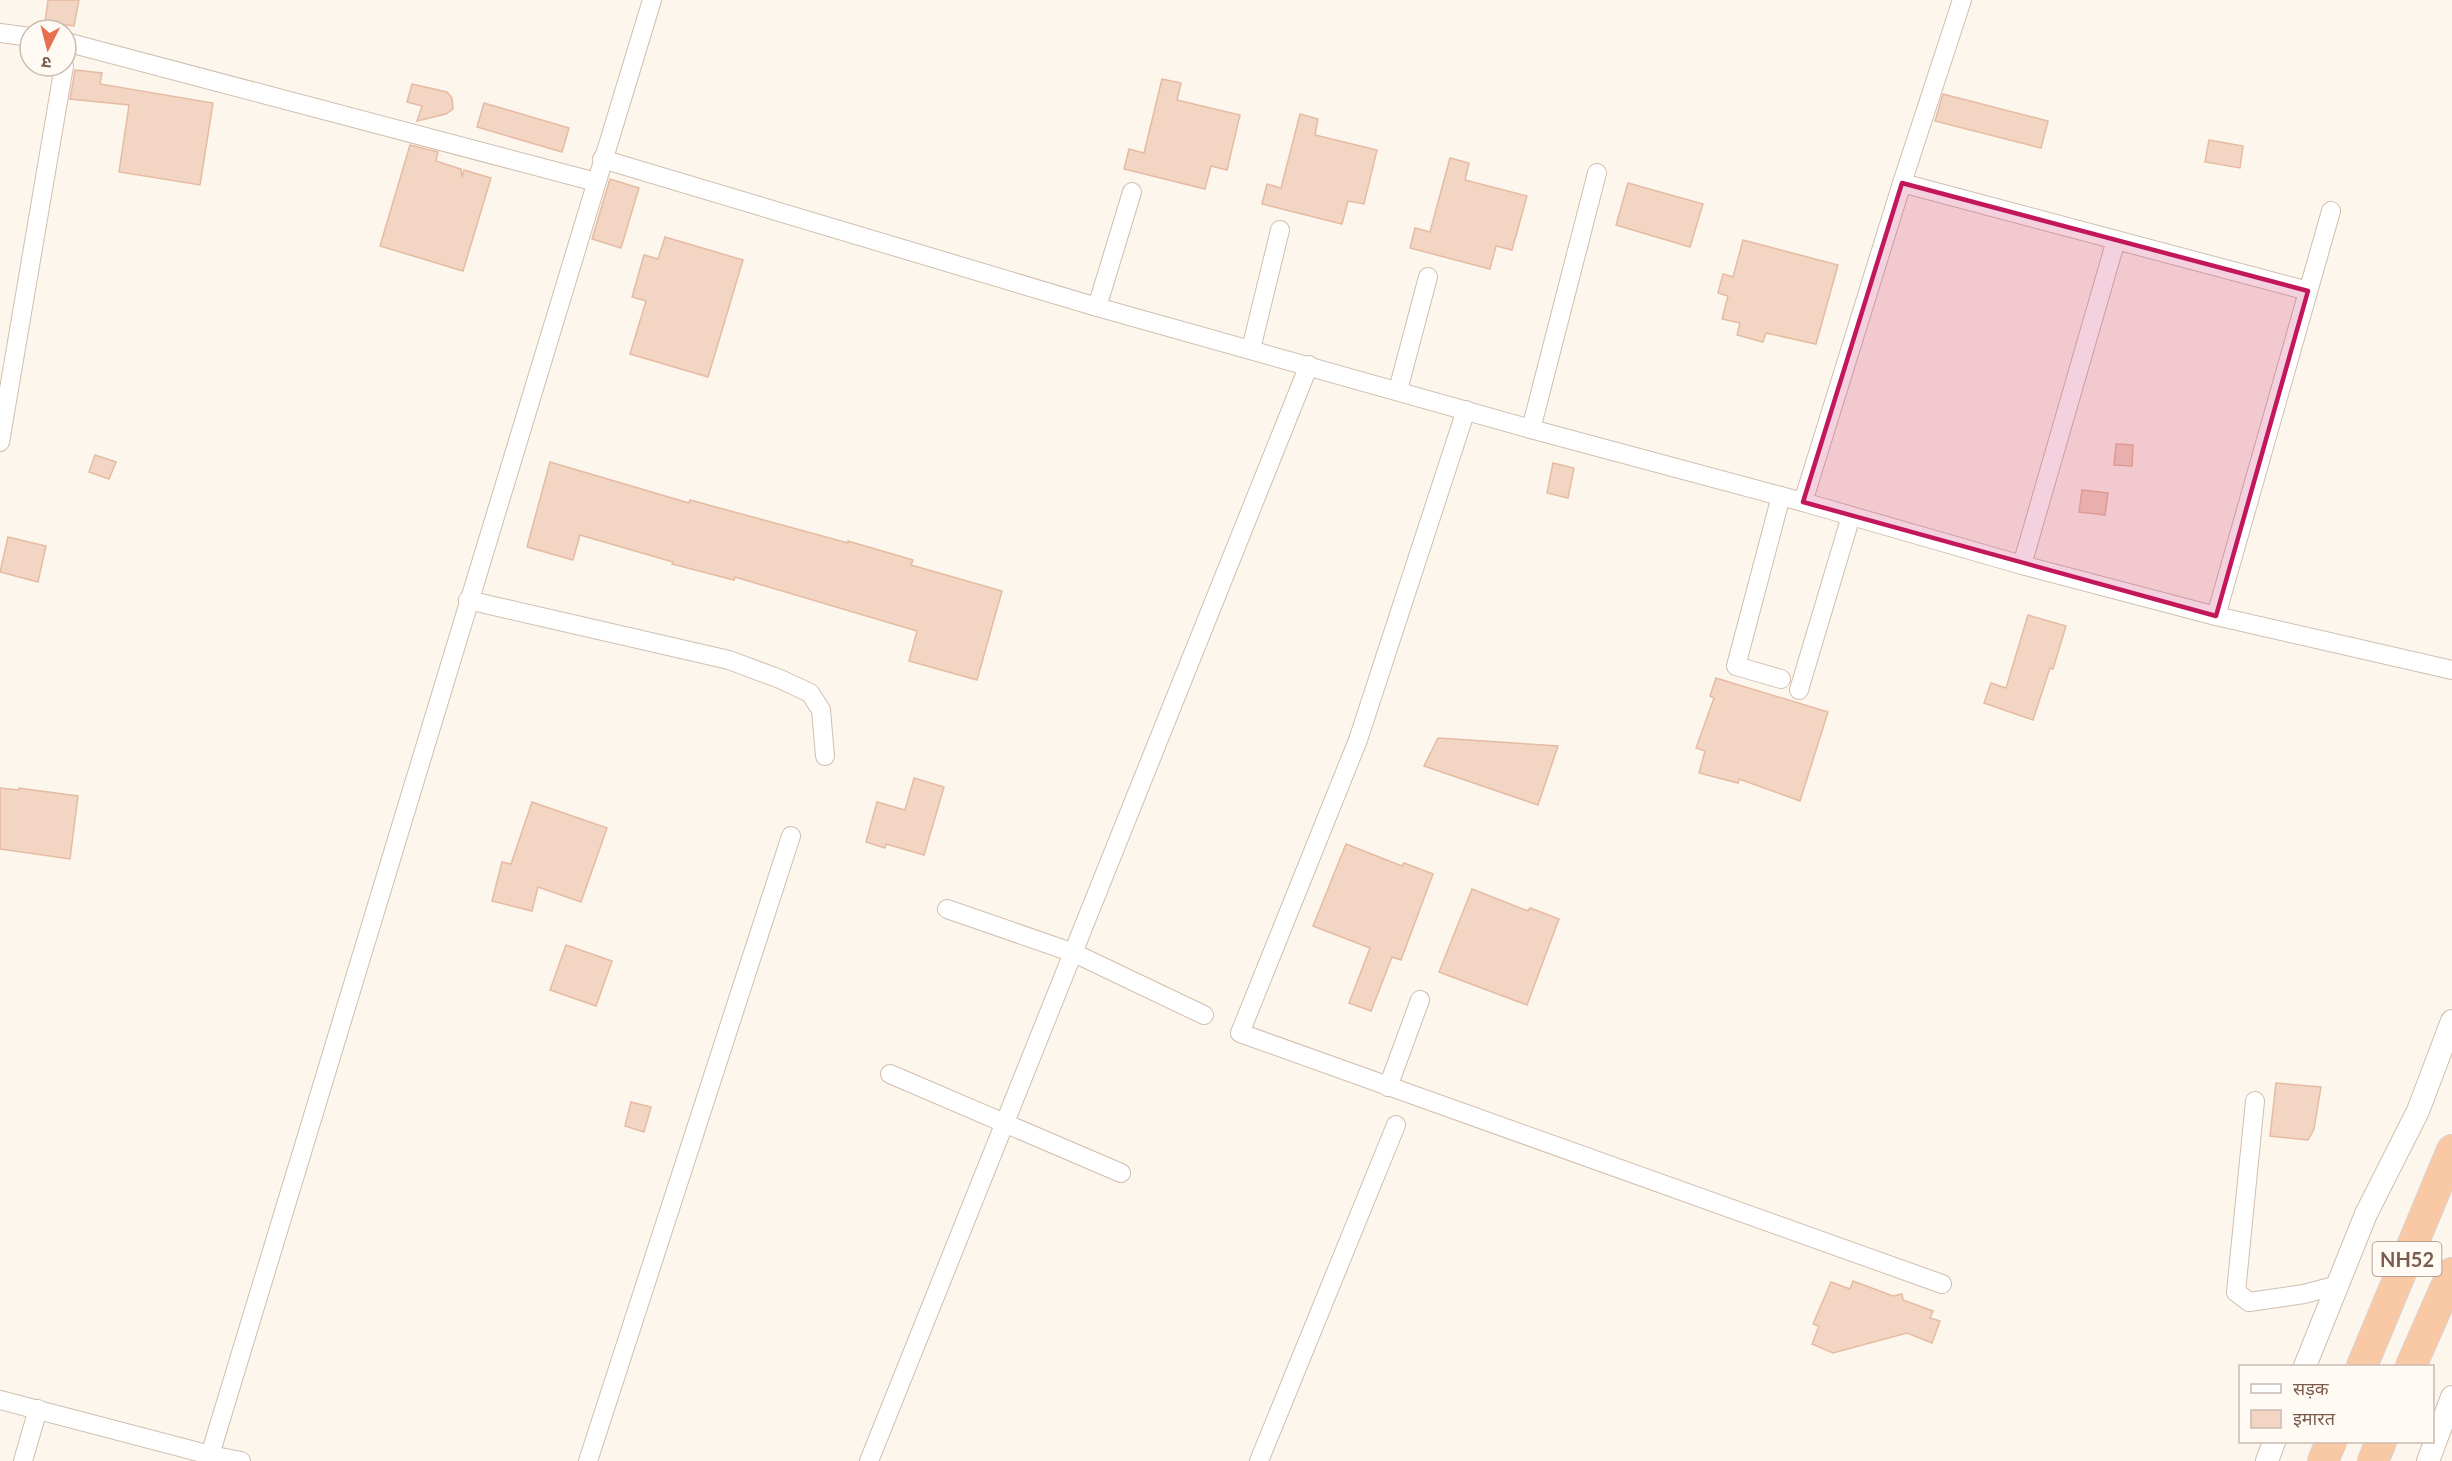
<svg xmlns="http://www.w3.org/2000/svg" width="2452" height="1461" font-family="Lato,'Noto Sans Devanagari',sans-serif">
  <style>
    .building { fill: #f3d5c3; stroke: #e6bba3; stroke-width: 1.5 }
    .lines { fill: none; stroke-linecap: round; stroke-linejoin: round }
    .minor-casing { stroke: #d1beb0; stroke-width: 20 }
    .tertiary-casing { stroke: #d1beb0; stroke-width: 24 }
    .trunk-casing { stroke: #dad1cd; stroke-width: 32 }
    .minor { stroke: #fff; stroke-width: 18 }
    .tertiary { stroke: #fff; stroke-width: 22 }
    .trunk { stroke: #f9c8a4; stroke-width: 30 }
    .marked { fill: #c2185b; fill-opacity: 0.2; stroke: #c2185b; stroke-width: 4.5; stroke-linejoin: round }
    .labels { text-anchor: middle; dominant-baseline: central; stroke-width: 4.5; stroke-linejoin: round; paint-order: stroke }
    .shield { fill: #fffaf3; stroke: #a28b7f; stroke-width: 1.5 }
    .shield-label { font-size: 20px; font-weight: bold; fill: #7a5c4d }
  </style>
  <rect width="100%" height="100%" fill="#fdf6ec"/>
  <g class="building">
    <path d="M48,0H79L74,26L45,22Z"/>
    <path d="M75,70L102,73L100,84L213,103L200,185L119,172L129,105L70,99Z"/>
    <path d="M1162,79L1181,83L1177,100L1240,115L1227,170L1211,166L1205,189L1124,169L1129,149L1144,153Z"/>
    <path d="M412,84L447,92L452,98L453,109L446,114L417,121L422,106L407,102Z"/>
    <path d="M1943,94L2048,121L2041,148L1935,121Z"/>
    <path d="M484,103L569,128L562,152L477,127Z"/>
    <path d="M1300,114L1318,119L1315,135L1377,150L1364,204L1348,201L1342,224L1262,204L1267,184L1281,188Z"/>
    <path d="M2209,140L2243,146L2240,168L2205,162Z"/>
    <path d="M410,145L438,152L436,161L461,169L462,177L464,170L491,178L463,271L380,246Z"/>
    <path d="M1450,158L1469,163L1465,180L1527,196L1512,250L1496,246L1490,269L1410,248L1415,228L1430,232Z"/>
    <path d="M610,179L639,188L621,248L592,239Z"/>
    <path d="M1628,183L1703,204L1690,247L1616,225Z"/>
    <path d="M665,237L743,260L708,377L630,354L646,301L632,297L644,255L658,259Z"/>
    <path d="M1743,240L1838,265L1816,344L1766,333L1763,342L1737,335L1740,323L1722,319L1728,296L1718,293L1723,274L1733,277Z"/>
    <path d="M2116,444L2133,445L2132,466L2114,465Z"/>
    <path d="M95,455L116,462L109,479L89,472Z"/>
    <path d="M550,462L689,503L690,500L848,543V541L913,560L911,565L1002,591L977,680L909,661L917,631L735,577L734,580L672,564L673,562L580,535L573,560L527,547Z"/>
    <path d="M1553,463L1574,468L1568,498L1547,493Z"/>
    <path d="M2082,490L2108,493L2105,515L2079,512Z"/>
    <path d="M8,537L46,546L38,582L0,572Z"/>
    <path d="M2028,615L2066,626L2053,669L2050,668L2033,720L1984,703L1991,683L2006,688Z"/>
    <path d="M1716,678L1828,712L1800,801L1739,779L1738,783L1699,773L1705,751L1696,748L1714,698L1710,696Z"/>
    <path d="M1438,738L1558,746L1538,805L1424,766Z"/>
    <path d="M914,778L944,787L924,855L886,844L885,848L866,842L877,802L905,810Z"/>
    <path d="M0,788L19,790V788L78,796L70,859L0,849Z"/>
    <path d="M532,802L607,828L581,902L538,887L532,911L492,901L502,862L511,864Z"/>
    <path d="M1346,844L1402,866L1404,863L1433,874L1401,960L1392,957L1371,1011L1349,1003L1370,948L1313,926Z"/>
    <path d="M1472,889L1528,911L1530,908L1559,919L1527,1005L1439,972Z"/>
    <path d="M566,945L612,961L596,1006L550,990Z"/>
    <path d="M2276,1083L2321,1087L2314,1129L2308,1140L2270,1136Z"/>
    <path d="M631,1102L651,1107L644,1132L625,1126Z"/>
    <path d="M1853,1281L1893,1296L1902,1294L1903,1300L1933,1311L1930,1318L1940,1321L1932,1343L1907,1333L1833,1353L1812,1344L1819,1326L1813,1324L1831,1282L1850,1289Z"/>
  </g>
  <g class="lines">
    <defs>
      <g id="minor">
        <path d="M0,33L30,37"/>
        <path d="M66,42L596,182"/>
        <path d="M602,159L1097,307L1531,429L1803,502L1902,183L1962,0"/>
        <path d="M1902,183L2308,291"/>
        <path d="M1097,307L1132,192"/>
        <path d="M1251,349L1280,230"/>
        <path d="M1398,390L1428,277"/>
        <path d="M1466,410L1358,740L1240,1033L1942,1284"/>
        <path d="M1531,429L1597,173"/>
        <path d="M0,442L64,66"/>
        <path d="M1803,502L2022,565L2216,616L2452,670"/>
        <path d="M2022,565L2116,240"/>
        <path d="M468,600L729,660L780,679L810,693L821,710L825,756"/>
        <path d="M2216,616L2331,211"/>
        <path d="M1781,679L1736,666L1781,496"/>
        <path d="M1799,690L1851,516"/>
        <path d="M947,909L1074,953L1204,1015"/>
        <path d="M890,1074L1121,1173"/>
        <path d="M1388,1087L1420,1000"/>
        <path d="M2255,1101L2236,1292L2249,1302L2304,1294L2338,1285"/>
        <path d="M0,1400L210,1455L241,1461"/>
        <path d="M210,1455L652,0"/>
        <path d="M23,1461L38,1409"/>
        <path d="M588,1461L791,836"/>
        <path d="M869,1461L1309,365"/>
        <path d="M1259,1461L1396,1125"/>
      </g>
      <g id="tertiary">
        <path d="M2305,1366L2366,1214L2418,1111L2452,1021"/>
        <path d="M2267,1461L2274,1442"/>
        <path d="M2428,1461L2452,1397"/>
      </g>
      <g id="trunk">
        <path d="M2362,1366L2452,1150"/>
        <path d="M2411,1366L2452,1273"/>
        <path d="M2323,1461L2331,1442"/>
        <path d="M2373,1461L2381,1442"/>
      </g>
    </defs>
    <use href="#minor" class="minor-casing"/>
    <use href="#tertiary" class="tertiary-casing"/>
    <use href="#trunk" class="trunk-casing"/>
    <use href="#minor" class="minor"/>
    <use href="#tertiary" class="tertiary"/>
    <use href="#trunk" class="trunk"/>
  </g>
  <path class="marked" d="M1902,183L2308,291L2216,616L1803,502Z"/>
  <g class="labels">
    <rect class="shield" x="2372.5" y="1242" width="69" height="34" rx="4.5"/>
    <g class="shield-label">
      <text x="2407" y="1259">NH52</text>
    </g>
  </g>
  <rect x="2239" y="1365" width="195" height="78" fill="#fffaf3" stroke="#cabbb1" stroke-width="1.5"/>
  <rect x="2251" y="1384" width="30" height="9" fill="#ffffff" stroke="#cabbb1" stroke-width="1.5"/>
  <text x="2293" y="1395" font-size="18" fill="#7a5c4d">सड़क</text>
  <rect x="2251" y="1410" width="30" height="18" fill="#f3d5c3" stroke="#cabbb1" stroke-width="1.5"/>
  <text x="2293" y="1425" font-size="18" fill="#7a5c4d">इमारत</text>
  <g transform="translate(48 48) rotate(186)"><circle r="28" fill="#fffaf3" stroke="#cabbb1" stroke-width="1.5"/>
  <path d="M0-4.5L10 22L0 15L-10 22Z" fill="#e76f51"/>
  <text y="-9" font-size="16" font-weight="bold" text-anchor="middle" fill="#7a5c4d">उ</text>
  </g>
</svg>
